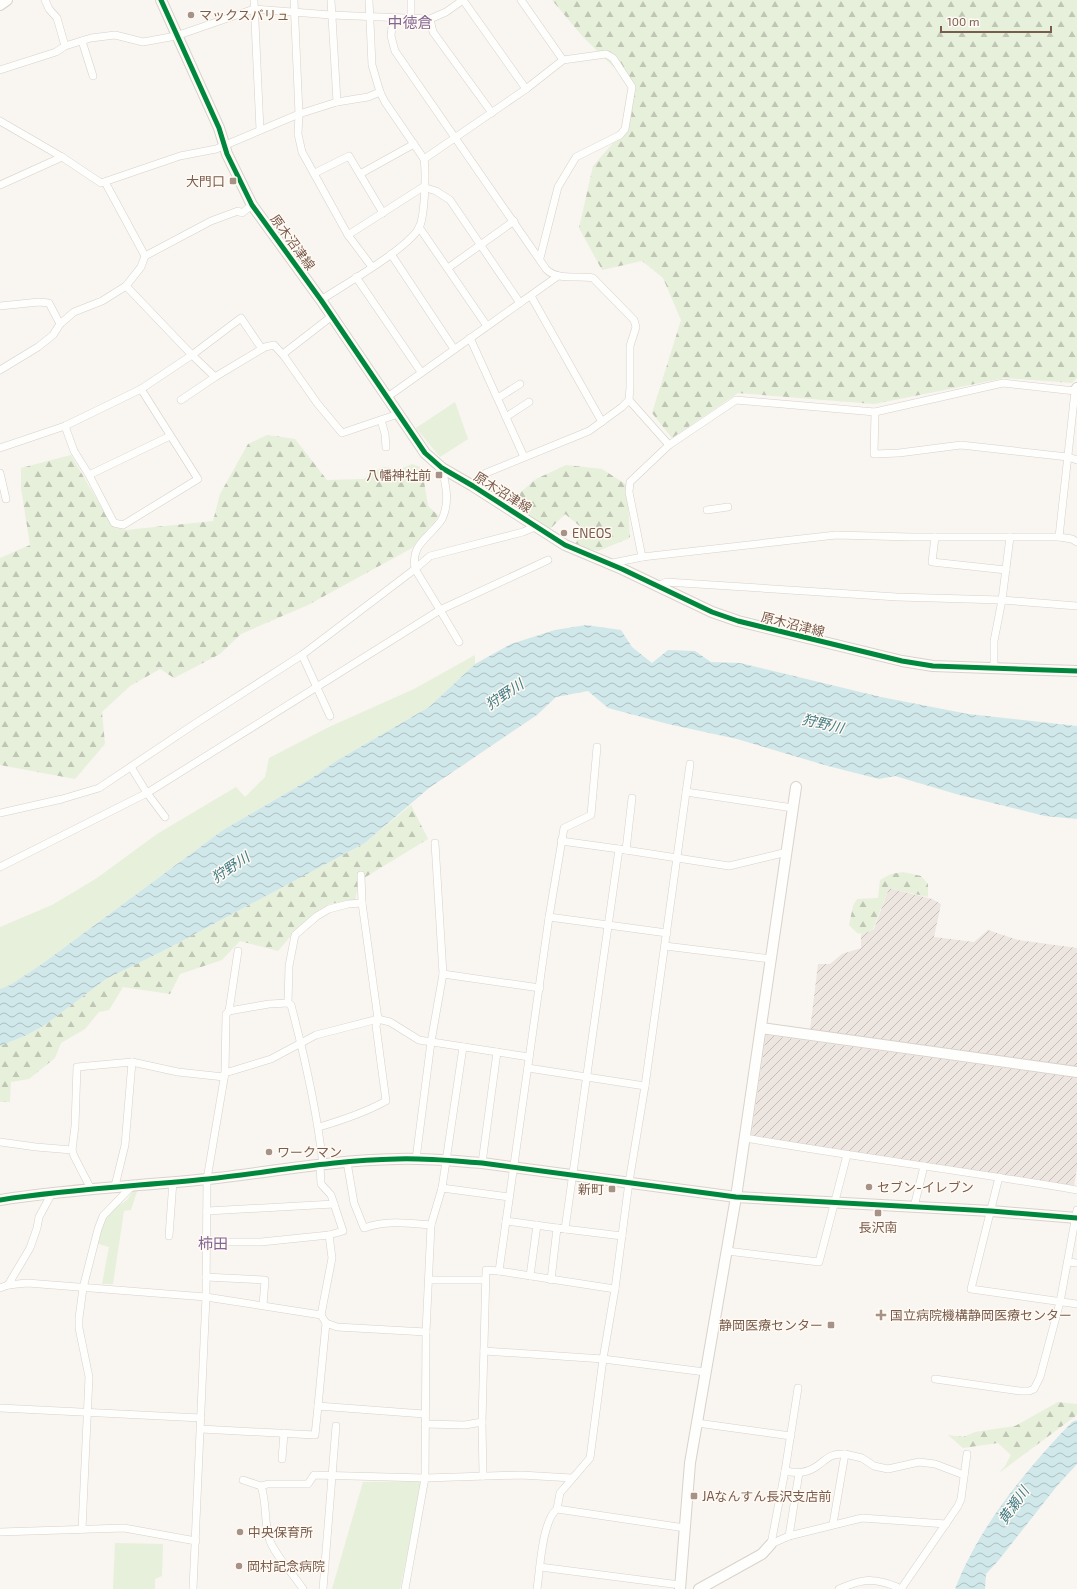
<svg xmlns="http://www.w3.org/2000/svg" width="1077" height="1589" font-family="'Exo 2','Noto Sans JP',sans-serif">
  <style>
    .industrial { fill: url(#industrial-furrows) }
    .green { fill: #e7f0db }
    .forest { fill: url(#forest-firs) }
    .water { fill: url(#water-waves) }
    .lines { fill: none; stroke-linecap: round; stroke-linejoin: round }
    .street-casing { stroke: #d7d1cb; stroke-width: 8 }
    .secondary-casing { stroke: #d9d2cb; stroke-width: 12 }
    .street { stroke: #fefefd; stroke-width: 7 }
    .secondary { stroke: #fefefd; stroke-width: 10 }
    .cycleway-casing { stroke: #fffaf3; stroke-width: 8 }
    .cycleway { stroke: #00873e; stroke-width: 5 }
    .poi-dot { fill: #a69286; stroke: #fffaf3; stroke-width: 1.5 }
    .labels { text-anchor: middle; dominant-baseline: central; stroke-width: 3; stroke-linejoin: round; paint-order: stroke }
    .poi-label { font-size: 13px; fill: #7a5c4d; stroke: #fffaf3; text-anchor: start }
    .street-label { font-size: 13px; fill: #7a5c4d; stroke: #fffaf3 }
    .water-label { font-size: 14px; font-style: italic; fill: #437c86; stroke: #fffaf3 }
    .quarter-label { font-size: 15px; fill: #846695; stroke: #fffaf3 }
  </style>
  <defs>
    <pattern id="industrial-furrows" width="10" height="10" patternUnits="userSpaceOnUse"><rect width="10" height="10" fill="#ede5e0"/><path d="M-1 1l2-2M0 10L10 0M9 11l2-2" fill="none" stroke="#c5bdb8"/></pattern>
    <pattern id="forest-firs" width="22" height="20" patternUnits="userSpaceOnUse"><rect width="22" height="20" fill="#e7f0db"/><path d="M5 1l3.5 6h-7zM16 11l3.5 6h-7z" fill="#c0c6b4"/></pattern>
    <pattern id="water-waves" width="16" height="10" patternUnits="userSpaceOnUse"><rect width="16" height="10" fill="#d0e8ea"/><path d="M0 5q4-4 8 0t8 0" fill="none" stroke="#aebfc0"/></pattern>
  </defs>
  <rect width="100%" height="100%" fill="#f9f5f0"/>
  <g class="industrial">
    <path d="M889,888L932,899L941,904L934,937L974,942L988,930L1018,940L1077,948V1067L810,1030L818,964H830L842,954L861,948V935L874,929Z"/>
    <path d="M766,1035L1077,1078V1168L1074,1186L751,1138Z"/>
  </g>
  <g class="green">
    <path d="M455,402L468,439L440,457L416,428Z"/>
    <path d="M475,655V664L429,707L336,761L312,778L223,830L42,964L10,985L0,989V927L52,905L97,878L157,834L236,787L245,797L265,777L269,758L329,727L414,689Z"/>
    <path d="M140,1182L131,1210L124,1211L113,1284H102L109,1247L96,1243L100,1228L109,1212L127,1200L138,1183Z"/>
    <path d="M422,1481L400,1589H332L363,1482Z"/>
    <path d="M115,1543L163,1544L162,1576L155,1579V1589H113Z"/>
  </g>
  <g class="forest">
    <path d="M552,0H1077V378L1072,383L1005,378L874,404L738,393L672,438L652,413L681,320L663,278L642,261L602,270L579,228L593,166L620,135L631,95L626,79L583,37Z"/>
    <path d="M267,435L295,439L327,480L364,479L382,467L401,469L412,464L420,467L424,481L428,506L439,516L412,548L308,605L241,634L220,654L174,678L160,669L130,686L102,712L105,744L75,779L0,765V558L30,545L21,488V468L71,455L111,524L126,530L213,521L220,494L248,444Z"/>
    <path d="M566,465L602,469L627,485L630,538L598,551L575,545L582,528L565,514L550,529L528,517L509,502L536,479Z"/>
    <path d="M411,805L428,839L359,881L355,901C347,902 338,902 330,904C311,911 291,936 278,951L240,941L222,960L180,974L170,994L123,987L109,1010L99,1012L85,1029L61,1043L55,1058L29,1079L11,1082L10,1102H0V1046L27,1035L45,1025L106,979L167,949L365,843Z"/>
    <path d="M903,872L921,876L928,884V897L889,888L873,929L864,934L857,933L849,925L853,906L857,899L878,898L880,880L891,874Z"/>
    <path d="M1058,1402L1077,1404V1415L999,1473L1005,1466L1011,1455L998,1443L963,1448L948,1435L963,1437L975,1432L1015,1426Z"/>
  </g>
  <g class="water">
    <path d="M586,625L621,630L632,647L652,663L668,650L695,651L711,662L740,663L881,697L968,714L1077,726V819L1045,816L956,794L895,776L879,779L828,766L737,739L668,724L608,708L588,691L556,697L537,715L429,788L365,843L167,949L106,979L45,1025L27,1035L0,1046V989L10,985L42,964L223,830L312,778L336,761L429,707L475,664L511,644L555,630Z"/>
    <path d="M1077,1420V1464L1057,1486L998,1561L986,1574L985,1589H955C980,1525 1025,1471 1072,1422Z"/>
  </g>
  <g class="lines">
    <defs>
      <g id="street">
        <path d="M45,0L49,9L57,18L65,46"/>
        <path d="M254,0L260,130"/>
        <path d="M294,0L299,114L298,134L302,152L348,235L372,267"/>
        <path d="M331,0L337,102"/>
        <path d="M411,0V18"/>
        <path d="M463,0L526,89"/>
        <path d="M521,0L563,60"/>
        <path d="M393,17L391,36L395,51L546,269C557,281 578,275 593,278L634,320L636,327L630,346V387L629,400L622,407L589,431L486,473L473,486"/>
        <path d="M430,19L433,32L492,113"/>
        <path d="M82,41L93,76"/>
        <path d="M0,70L56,52L65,46L91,38L115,35L143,42L176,36L254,9L331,15L430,19L446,12L463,0"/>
        <path d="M0,121L62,157L101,183L180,156L216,149L299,114L337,102L368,97L380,92"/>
        <path d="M424,159L526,89L563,60L606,54L613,58L632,87L625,129L620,135L576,157L558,187L540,258"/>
        <path d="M315,173L349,156L383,213"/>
        <path d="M360,174L414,144"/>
        <path d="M105,182L145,256"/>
        <path d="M0,185L62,157"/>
        <path d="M419,227L487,326"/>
        <path d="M348,235L423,187L436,191L450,200L520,303"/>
        <path d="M391,254L454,349"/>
        <path d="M448,268L514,221"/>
        <path d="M356,277L421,372"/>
        <path d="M126,286L192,355L215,377L265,347L274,345L284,356L317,403L342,433L398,414"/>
        <path d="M531,296L602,422"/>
        <path d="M321,300C345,284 406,250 419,228C425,216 426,173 424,159L385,102L380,92L372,65L369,0"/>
        <path d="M0,306L39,302L49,303L60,324"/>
        <path d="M470,338L524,457"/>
        <path d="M283,354L332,316"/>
        <path d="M0,370L38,347L53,335L60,324L74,312L102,301L126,286L141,267L145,256L211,221L238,211L242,213L252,205"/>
        <path d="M386,398L558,276"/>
        <path d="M498,398L520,384"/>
        <path d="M181,400L215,377"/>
        <path d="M629,400L669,445"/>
        <path d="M875,412L874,454L899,453L961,445L1068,457L1077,460"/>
        <path d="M506,417L529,402"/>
        <path d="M381,420L385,434L386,447"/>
        <path d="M65,426L74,451L89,475L114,523L123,525L198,479L141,389"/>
        <path d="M0,448L65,426L141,389L192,355L241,318L262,349"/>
        <path d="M0,473L6,499"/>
        <path d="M89,475L170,436"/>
        <path d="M707,510L728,507"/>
        <path d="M935,537L932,562L1006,570"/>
        <path d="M642,557L629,492L630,482L669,445L736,400L875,412L1003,383L1075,391L1059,537"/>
        <path d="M608,564L642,557L836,535L911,537H1059L1072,539L1077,542"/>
        <path d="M658,586L666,582L897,597L1002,600L1077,606"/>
        <path d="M459,642L440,610L548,560"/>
        <path d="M302,655L330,716"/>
        <path d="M994,668V641L1002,600L1010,537"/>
        <path d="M131,767L147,793L165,817"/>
        <path d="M686,792L793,808"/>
        <path d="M0,813L62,799L99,788L193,725L302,655L415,569C412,548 421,543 434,529C436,526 440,523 442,519C450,502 446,486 442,468"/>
        <path d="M561,841L619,849"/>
        <path d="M626,850L632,798"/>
        <path d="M0,867L147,793L440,610L415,569L430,556L523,532L537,526"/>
        <path d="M361,875L362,903L378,1019L390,1022L419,1040L529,1057"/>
        <path d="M549,917L667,933"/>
        <path d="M665,946L771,959"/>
        <path d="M443,974L540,988"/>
        <path d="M229,1011L269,1004L288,1003"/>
        <path d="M528,1068L645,1086"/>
        <path d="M225,1073L271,1059L316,1035L378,1019L376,1026L386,1101C364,1113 343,1120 319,1127"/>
        <path d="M745,1138C855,1157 966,1171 1077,1190"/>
        <path d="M0,1142L36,1147L72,1150L74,1156L91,1189"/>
        <path d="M72,1150L75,1126L77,1067L132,1062L178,1072L224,1077"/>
        <path d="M416,1159L431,1042L443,974L435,843"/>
        <path d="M347,1162L354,1203L364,1228C386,1220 408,1223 431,1225"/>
        <path d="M482,1163L497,1052"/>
        <path d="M323,1165C317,1111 305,1058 291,1005L288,1003L289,966L295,935L317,916L329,909L348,904L362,903"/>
        <path d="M320,1166L321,1184L331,1195L343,1231L329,1235L332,1258L321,1315"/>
        <path d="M999,1177L971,1289L1077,1304"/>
        <path d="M115,1186L125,1145L132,1062"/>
        <path d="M442,1188L509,1197"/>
        <path d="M914,1207L924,1166"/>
        <path d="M207,1211L334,1204"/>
        <path d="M506,1221L557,1228"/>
        <path d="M169,1236L173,1181"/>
        <path d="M622,1236L565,1229L619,849L729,866L787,852"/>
        <path d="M207,1242H261L329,1235"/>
        <path d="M727,1251L819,1262L847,1155"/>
        <path d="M1068,1262L1077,1263"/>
        <path d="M499,1271L615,1289"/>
        <path d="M530,1276L537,1225"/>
        <path d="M206,1277L265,1280L263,1305"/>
        <path d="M429,1280H485"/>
        <path d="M551,1280L557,1228L565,1229"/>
        <path d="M8,1285L30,1248L37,1228L39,1217L52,1193"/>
        <path d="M0,1288L8,1285L27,1283L206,1297L321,1315L326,1323L337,1327L426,1332"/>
        <path d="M484,1351L603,1359L705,1372"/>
        <path d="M935,1379L1020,1391H1029L1034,1389L1040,1377L1060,1302L1077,1210"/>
        <path d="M318,1406L326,1323"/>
        <path d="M0,1408L201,1418"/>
        <path d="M697,1423L791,1436"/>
        <path d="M425,1424L465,1425L482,1422"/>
        <path d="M201,1429L315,1435L318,1406L424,1414"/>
        <path d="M282,1459L284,1433"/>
        <path d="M785,1471C795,1473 804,1474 814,1468C826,1461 828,1453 845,1454"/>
        <path d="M483,1476L482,1422L486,1270L499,1271L549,917L564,828L591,815L597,747"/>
        <path d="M243,1480L261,1486C267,1503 264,1522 269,1538C273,1553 294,1575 303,1589"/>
        <path d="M261,1486L268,1484H308L314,1475L425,1478L521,1475L572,1478"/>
        <path d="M557,1509L685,1528"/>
        <path d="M833,1524L845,1454L862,1458L874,1466L888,1469L919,1462L935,1464L964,1475"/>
        <path d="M82,1529L89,1377L79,1328V1318L83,1288L98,1229L103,1216L133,1185"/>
        <path d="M0,1532L124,1528L196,1541"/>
        <path d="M789,1536L799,1473"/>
        <path d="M771,1544L789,1536L862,1518L946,1524"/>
        <path d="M771,1544L785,1471L798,1388"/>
        <path d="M540,1567L680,1585"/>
        <path d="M193,1589L206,1297L207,1179L225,1073L226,1014L229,1011L238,951"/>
        <path d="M323,1589L336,1426"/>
        <path d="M405,1589L425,1478L426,1332L431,1225L442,1188L463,1047"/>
        <path d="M537,1589C540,1569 542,1521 557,1509L560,1493L590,1458L603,1359L615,1289L629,1182L645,1086L690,764"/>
        <path d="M839,1589C862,1579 873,1577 897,1587"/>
        <path d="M901,1589L958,1506L961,1499L967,1454"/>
      </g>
      <g id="secondary">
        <path d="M161,0L219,128L227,154L252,205L321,300L425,453L442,468L473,486L565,545L622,569L712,612L738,621L902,661L933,666L1077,671"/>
        <path d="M0,5L7,0"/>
        <path d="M1075,391L1077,388"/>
        <path d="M761,1028L1077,1072"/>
        <path d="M0,1200C69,1189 138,1186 208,1179C271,1172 334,1160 397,1159C426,1158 454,1161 482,1163L736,1197L991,1211L1077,1218"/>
        <path d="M680,1589L690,1463L736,1197L796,787"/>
        <path d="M699,1589L762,1554L771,1544"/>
      </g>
    </defs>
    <use href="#street" class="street-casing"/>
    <use href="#secondary" class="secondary-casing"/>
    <use href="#street" class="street"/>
    <use href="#secondary" class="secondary"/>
    <defs>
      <g id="cycleway">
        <path d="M161,0L219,128L227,154L252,205L321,300L425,453L442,468L473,486L565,545L622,569L712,612L738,621L902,661L933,666L1077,671"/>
        <path d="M0,1200C69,1189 138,1186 208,1179C271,1172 334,1160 397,1159C426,1158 454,1161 482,1163L736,1197L991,1211L1077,1218"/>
      </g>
    </defs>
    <use href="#cycleway" class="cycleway-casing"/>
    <use href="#cycleway" class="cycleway"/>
  </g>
  <g class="poi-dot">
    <circle cx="191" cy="15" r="4"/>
    <rect x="229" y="177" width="8" height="8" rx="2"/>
    <rect x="435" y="471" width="8" height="8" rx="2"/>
    <circle cx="564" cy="533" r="4"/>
    <circle cx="269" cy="1152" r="4"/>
    <circle cx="869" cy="1187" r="4"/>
    <rect x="608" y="1185" width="8" height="8" rx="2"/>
    <rect x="874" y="1209" width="8" height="8" rx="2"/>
    <path d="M879 1309h4v4h4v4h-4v4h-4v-4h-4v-4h4z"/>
    <rect x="827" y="1321" width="8" height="8" rx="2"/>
    <rect x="690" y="1492" width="8" height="8" rx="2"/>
    <circle cx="240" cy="1532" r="4"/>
    <circle cx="239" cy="1566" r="4"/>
  </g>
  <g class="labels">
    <g class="poi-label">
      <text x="199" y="15">マックスバリュ</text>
      <text x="225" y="181" text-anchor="end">大門口</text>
      <text x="431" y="475" text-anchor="end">八幡神社前</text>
      <text x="572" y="533">ENEOS</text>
      <text x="277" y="1152">ワークマン</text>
      <text x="877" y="1187">セブン-イレブン</text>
      <text x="604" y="1189" text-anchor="end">新町</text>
      <text x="878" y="1227" text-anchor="middle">長沢南</text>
      <text x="890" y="1315">国立病院機構静岡医療センター</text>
      <text x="823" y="1325" text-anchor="end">静岡医療センター</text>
      <text x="702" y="1496">JAなんすん長沢支店前</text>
      <text x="248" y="1532">中央保育所</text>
      <text x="247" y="1566">岡村記念病院</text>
    </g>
    <g class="street-label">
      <text transform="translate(293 242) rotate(54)">原木沼津線</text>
      <text transform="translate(503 492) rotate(32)">原木沼津線</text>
      <text transform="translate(793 624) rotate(14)">原木沼津線</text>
    </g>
    <g class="water-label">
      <text transform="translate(504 694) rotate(-34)">狩野川</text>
      <text transform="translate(823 723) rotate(13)">狩野川</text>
      <text transform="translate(230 867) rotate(-34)">狩野川</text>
      <text transform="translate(1013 1505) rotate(-55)">黄瀬川</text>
    </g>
    <g class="quarter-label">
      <text x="410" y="22">中徳倉</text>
      <text x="213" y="1243">柿田</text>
    </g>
  </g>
  <path d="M941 26v6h110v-6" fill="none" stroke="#7a5c4d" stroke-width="2"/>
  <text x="947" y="26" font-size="12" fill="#7a5c4d" stroke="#fffaf3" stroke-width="3" paint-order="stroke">100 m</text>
</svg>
